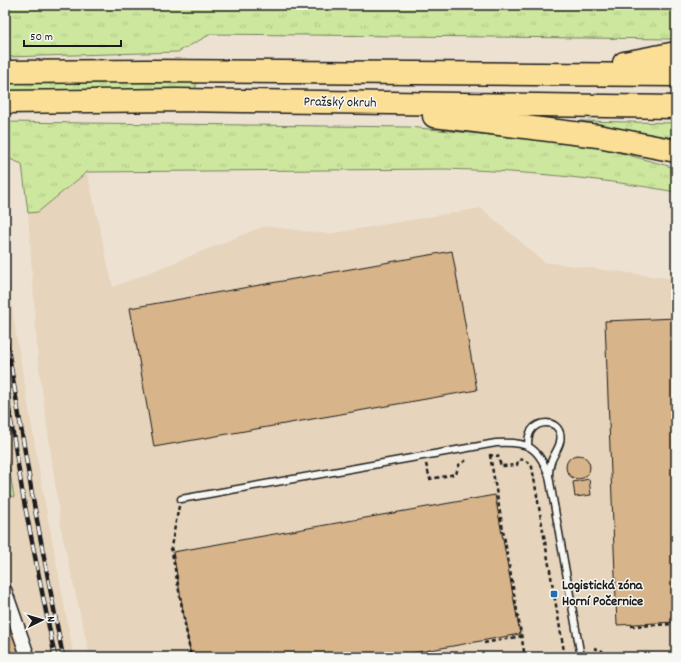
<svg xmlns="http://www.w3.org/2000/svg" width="681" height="662" font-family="Dekko,sans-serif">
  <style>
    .built { fill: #e6d4bc }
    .grass { fill: url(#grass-tufts); stroke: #74825d }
    .forest { fill: url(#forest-crowns); stroke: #74825d }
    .building { fill: #d7b489; stroke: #1c1c1c }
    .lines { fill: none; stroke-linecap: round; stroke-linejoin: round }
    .service-casing { stroke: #1c1c1c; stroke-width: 9 }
    .minor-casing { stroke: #1c1c1c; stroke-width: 16 }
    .motorway-casing { stroke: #1c1c1c; stroke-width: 25 }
    .path { stroke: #1c1c1c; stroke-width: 2.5; stroke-dasharray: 4 3; stroke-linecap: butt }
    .service { stroke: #f6f6f2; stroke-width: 6 }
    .minor { stroke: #f6f6f2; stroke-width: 13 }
    .motorway { stroke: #fbdf96; stroke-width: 22 }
    .rail-casing { stroke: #1c1c1c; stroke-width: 4.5 }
    .rail { stroke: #f6f6f2; stroke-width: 3; stroke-dasharray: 9; stroke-linecap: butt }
    .poi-dot { fill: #1f6fb2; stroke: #f6f6f2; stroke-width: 1.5 }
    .labels { text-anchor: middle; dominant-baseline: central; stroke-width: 3; stroke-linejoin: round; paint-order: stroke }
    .street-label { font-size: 14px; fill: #1c1c1c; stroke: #f6f6f2 }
    .poi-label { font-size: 14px; font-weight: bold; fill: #1c1c1c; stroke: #f6f6f2; text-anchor: start }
  </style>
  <defs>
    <pattern id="grass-tufts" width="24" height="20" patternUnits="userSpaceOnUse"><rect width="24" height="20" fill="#cde79e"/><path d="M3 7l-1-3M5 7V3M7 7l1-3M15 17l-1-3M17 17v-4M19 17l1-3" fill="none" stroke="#afc688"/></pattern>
    <pattern id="forest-crowns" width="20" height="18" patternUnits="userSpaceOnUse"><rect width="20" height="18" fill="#cde79e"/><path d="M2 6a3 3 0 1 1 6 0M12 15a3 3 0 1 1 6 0" fill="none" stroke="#afc688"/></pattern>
  </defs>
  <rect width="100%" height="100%" fill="#ede2d2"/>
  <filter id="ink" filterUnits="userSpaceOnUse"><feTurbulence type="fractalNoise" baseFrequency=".025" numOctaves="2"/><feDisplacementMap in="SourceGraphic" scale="8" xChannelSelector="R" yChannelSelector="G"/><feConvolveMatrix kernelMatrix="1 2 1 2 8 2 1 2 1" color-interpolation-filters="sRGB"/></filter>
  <g filter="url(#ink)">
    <g class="built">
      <path d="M87,172L113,287L265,226L328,234L481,208L544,262L676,279V657H90L62,534L38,361L28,213L38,212Z"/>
      <path d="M5,249L15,328L43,492L74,657H44L39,633L44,657H5V494L14,497L5,444Z"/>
    </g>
    <g class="grass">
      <path d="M5,5H676V39L211,34L178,52L5,57Z"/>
      <path d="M5,79L197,82L195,91L5,92Z"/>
      <path d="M581,121L676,123V139Z"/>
      <path d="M5,122L409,127L591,145L676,168V192C600,178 521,171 444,169L87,172L38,212L28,213L22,164L5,157Z"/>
    </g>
    <path class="forest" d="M5,444L14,497L5,494Z"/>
    <g class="building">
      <path d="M452,251L477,390L154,447L130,308Z"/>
      <path d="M676,318V622L617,625L605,321Z"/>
      <circle cx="578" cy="467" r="12"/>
      <path d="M589,479L591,495L575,497L573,482Z"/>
      <path d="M495,495L520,634L391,657H191L173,552Z"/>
      <path d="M5,608L22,657H5Z"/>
    </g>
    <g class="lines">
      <defs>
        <g id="service">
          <path d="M528,446C528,441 528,435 531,431C537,421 556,419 560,433C563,444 554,453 551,462C550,466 549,470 549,474"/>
          <path d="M181,499L496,443C527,441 538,446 549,476L581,657"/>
        </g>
        <path id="minor" d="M5,591L28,657"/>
        <g id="motorway">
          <path d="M624,63L676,53"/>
          <path d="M5,72L146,71L676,75"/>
          <path d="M5,102L177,100L676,107"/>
          <path d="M434,116L598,136L676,151"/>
        </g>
      </defs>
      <use href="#service" class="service-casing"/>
      <use href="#minor" class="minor-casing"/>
      <use href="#motorway" class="motorway-casing"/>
      <g class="path">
        <path d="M489,455L498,456L501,466L517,465L518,460C524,458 528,462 532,467L565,657"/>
        <path d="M490,455L525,657"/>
        <path d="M426,464L430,479L456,474L459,465L468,459"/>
        <path d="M179,506L171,547L191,657"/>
        <path d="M631,626L676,624"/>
        <path d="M484,643L522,636"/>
        <path d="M594,648L602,651L606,657"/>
      </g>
      <use href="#service" class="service"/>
      <use href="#minor" class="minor"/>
      <use href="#motorway" class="motorway"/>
      <defs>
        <g id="rail">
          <path d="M5,331L32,494L63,657"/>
          <path d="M5,384L23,496L55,657"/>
        </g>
      </defs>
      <use href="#rail" class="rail-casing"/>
      <use href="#rail" class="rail"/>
    </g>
  </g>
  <rect class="poi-dot" x="550" y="590" width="8" height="8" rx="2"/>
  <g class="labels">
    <g class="street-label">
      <text transform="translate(340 103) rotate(1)">Pražský okruh</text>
    </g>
    <g class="poi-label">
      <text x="562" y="586">Logistická zóna<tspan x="562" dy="16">Horní Počernice</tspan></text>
    </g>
  </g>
  <rect width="681" height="662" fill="none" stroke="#f6f6f2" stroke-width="20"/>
  <rect x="10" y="10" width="661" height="642" fill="none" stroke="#1c1c1c" stroke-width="1.5" filter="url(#ink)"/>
  <g transform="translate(42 620) rotate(85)" stroke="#f6f6f2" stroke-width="3" paint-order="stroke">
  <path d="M0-3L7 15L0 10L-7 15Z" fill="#1c1c1c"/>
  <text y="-6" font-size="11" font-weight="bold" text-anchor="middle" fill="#1c1c1c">N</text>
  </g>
  <path d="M24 40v6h97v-6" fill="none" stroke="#1c1c1c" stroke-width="2"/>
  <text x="30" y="40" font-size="12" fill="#1c1c1c" stroke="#f6f6f2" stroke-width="3" paint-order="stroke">50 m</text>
</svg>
